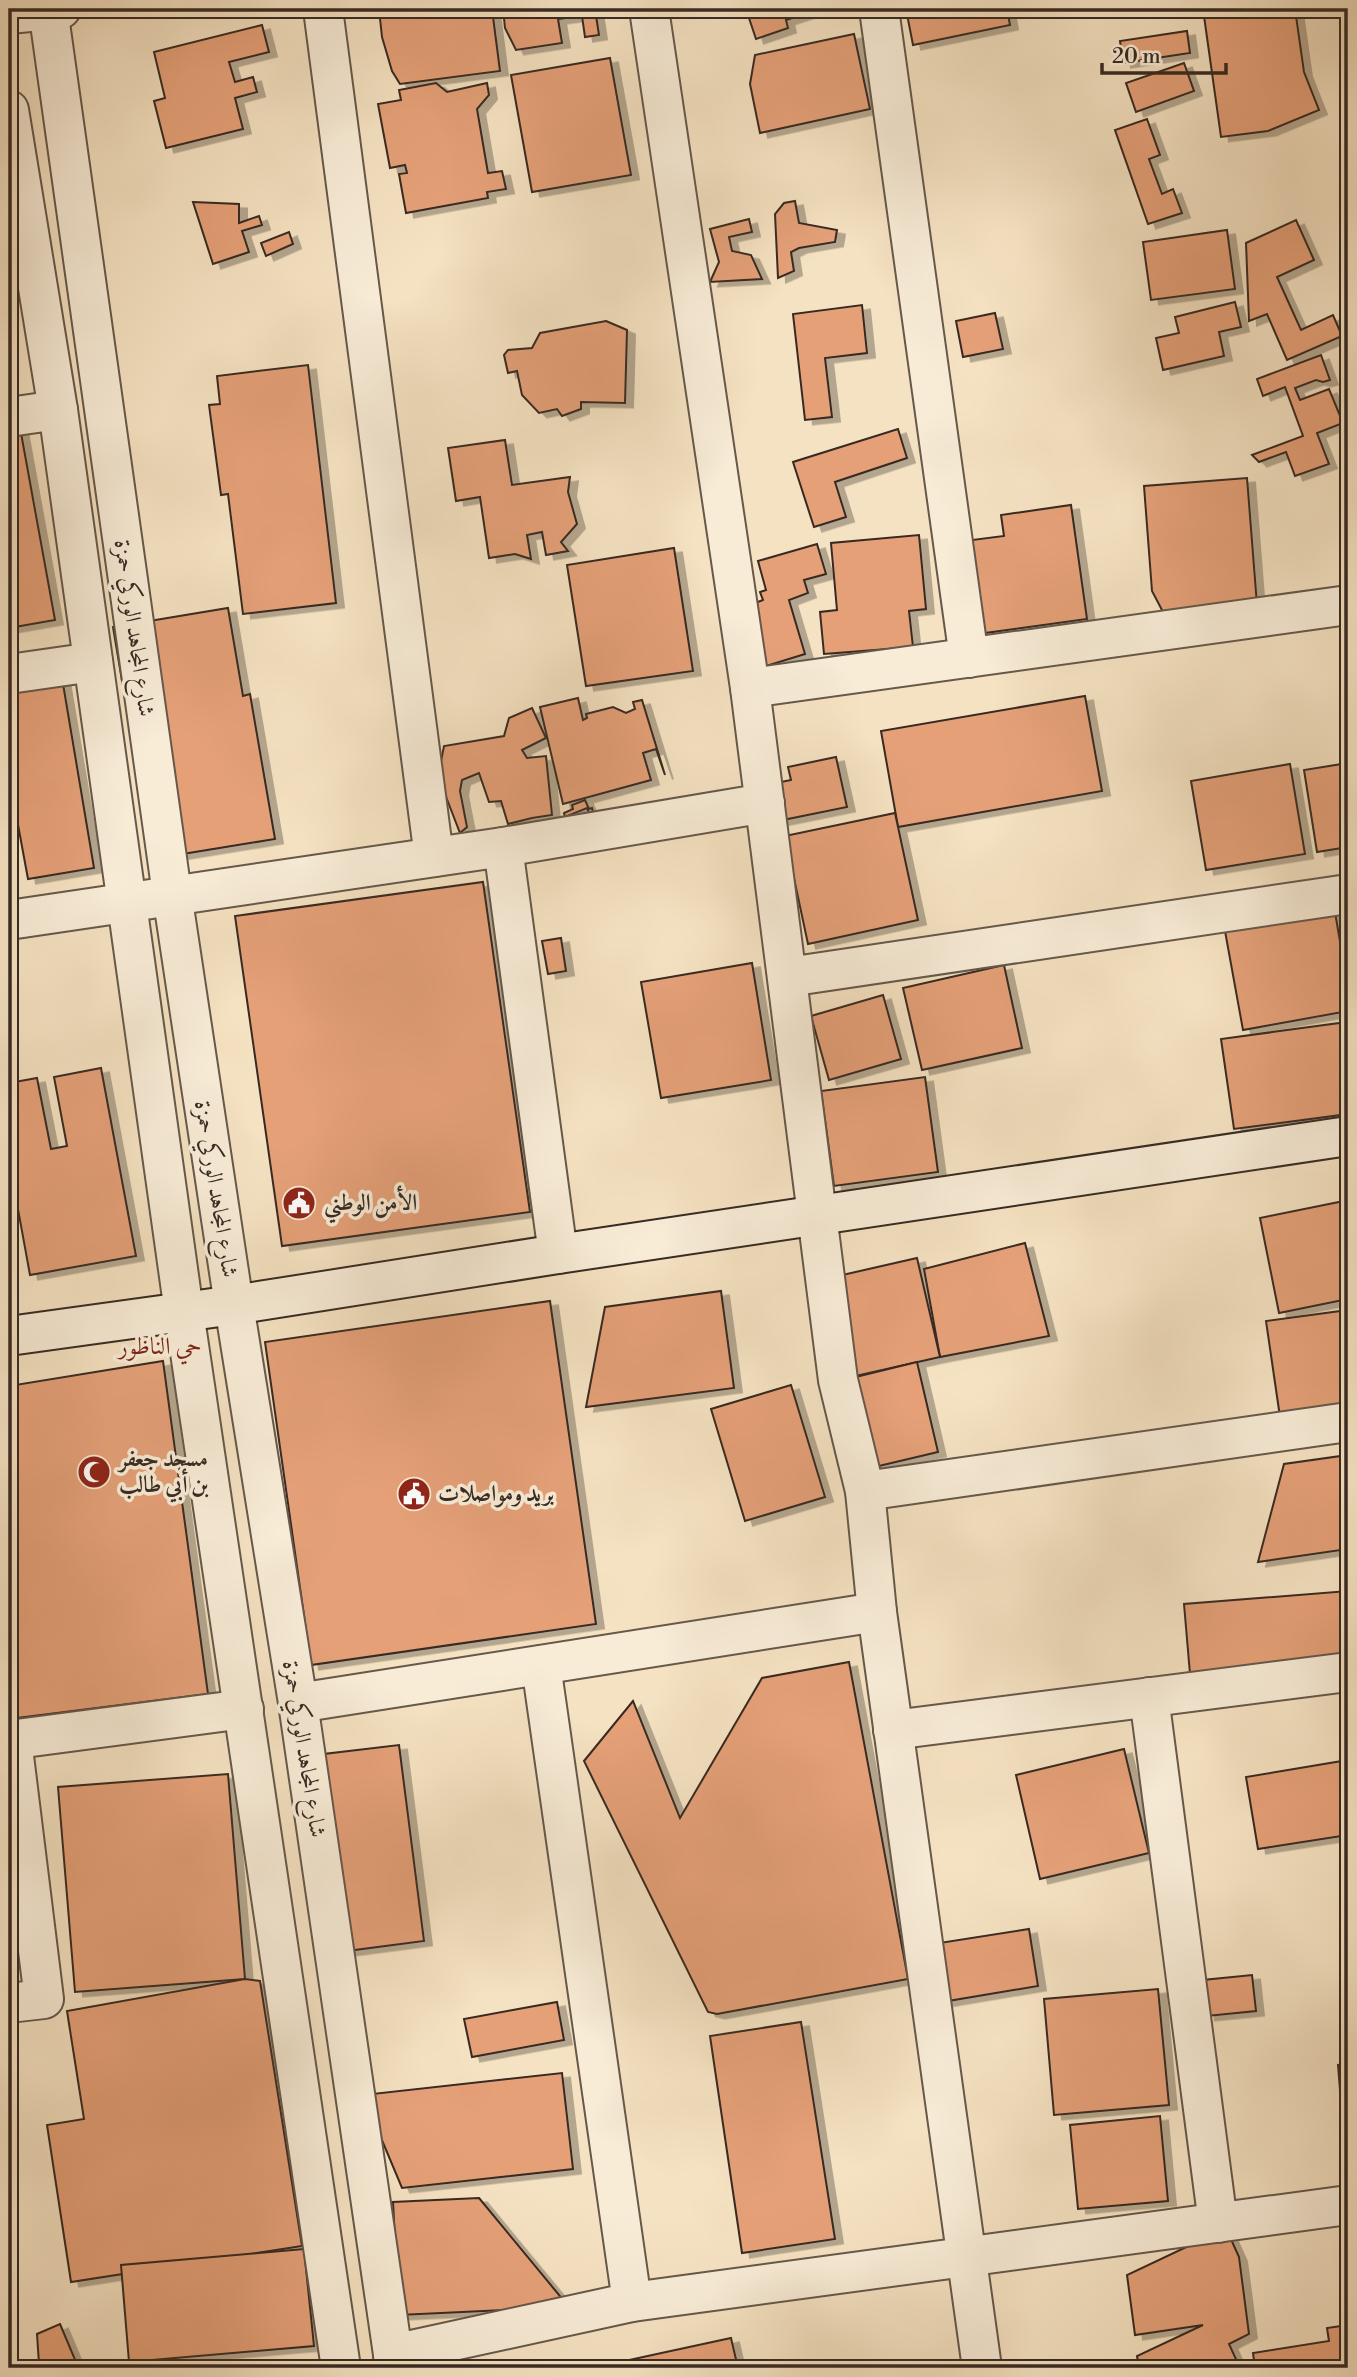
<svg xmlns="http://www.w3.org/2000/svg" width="1357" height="2377" font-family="'Libre Bodoni',Amiri,serif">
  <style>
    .building { fill: #e5a078; stroke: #372a23; stroke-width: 2; filter: url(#shadow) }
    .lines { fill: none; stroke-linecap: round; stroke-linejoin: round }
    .street-casing { stroke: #66584b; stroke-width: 42 }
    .secondary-casing { stroke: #372a23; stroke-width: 42 }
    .street { stroke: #f8ecd7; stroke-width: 38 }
    .secondary { stroke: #f8ecd7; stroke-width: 38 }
    .labels { text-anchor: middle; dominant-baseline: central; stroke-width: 7; stroke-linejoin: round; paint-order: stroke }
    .street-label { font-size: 23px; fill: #372a23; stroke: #f8ecd7 }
    .poi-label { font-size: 23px; font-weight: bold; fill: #372a23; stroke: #f8ecd7; text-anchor: start }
    .neighbourhood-label { font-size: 24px; fill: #7a1f14; stroke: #f8ecd7 }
  </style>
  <defs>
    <filter id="shadow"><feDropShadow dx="8" dy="4.5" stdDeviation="0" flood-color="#0004"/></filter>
  </defs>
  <rect width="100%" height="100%" fill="#f5e2c2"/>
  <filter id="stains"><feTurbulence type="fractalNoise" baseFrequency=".00286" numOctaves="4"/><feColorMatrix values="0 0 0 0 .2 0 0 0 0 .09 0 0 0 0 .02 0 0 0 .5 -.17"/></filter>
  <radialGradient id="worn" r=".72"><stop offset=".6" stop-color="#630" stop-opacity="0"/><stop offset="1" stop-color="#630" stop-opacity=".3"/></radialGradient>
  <g class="building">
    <path d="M379,9H492L500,71L400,84L392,71L382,37Z"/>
    <path d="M503,9H595L599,35L585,37L582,16L558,19L562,43L516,50L505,28Z"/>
    <path d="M746,9H820L786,20L788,28L756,39Z"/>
    <path d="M906,9H1007L1010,25L913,45Z"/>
    <path d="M1203,9H1295L1304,72L1319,110L1268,131L1221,137Z"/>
    <path d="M262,25L269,52L229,62L235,82L253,77L257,92L235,98L243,129L166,148L154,101L165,98L154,52Z"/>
    <path d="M1187,31L1190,53L1123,63L1120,41Z"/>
    <path d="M854,34L870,109L760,133L750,84L755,55Z"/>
    <path d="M610,58L631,175L532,192L511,75Z"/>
    <path d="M1184,63L1194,91L1136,112L1126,83Z"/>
    <path d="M436,83L447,92L487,83L489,95L477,109L488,173L502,171L506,189L487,192L488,198L406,213L399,174L407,173L405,165L390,168L378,104L401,100L399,90Z"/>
    <path d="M1147,119L1160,155L1149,159L1162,194L1173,189L1182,213L1148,224L1115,130Z"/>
    <path d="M795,201L799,223L837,230L835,242L799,248L791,252L794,271L778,278L775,214L784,203Z"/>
    <path d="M193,202L239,204V223L259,216L262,225L242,231L249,252L213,264Z"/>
    <path d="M749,219L752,232L729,237L732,251L751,255L762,279L710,282L719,262L710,229Z"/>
    <path d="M1296,220L1314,260L1277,277L1301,330L1333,315L1342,336L1287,360L1267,314L1249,321L1246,243Z"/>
    <path d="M1227,230L1235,289L1151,300L1143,242Z"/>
    <path d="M289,232L293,244L266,256L261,243Z"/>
    <path d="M1235,302L1241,327L1219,332L1224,356L1163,370L1156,338L1179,333L1175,317Z"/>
    <path d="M862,305L867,353L825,358L832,417L805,420L793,314Z"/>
    <path d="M995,313L1003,349L963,357L956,321Z"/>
    <path d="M606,321L627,330L625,403L581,402V409L562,416L557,409L539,413L522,395L517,371L508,373L504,355L508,350L532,348L540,333Z"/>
    <path d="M1321,355L1330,380L1323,382L1316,380L1295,388L1300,400L1329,389L1343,423L1317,433L1329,464L1295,476L1286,452L1259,462L1252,455L1303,436L1285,387L1263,396L1257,379Z"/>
    <path d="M308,365L336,603L243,614L228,494L221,495L209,405L220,404L217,376Z"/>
    <path d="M19,422L55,620L9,628V424Z"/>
    <path d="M898,429L907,458L835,482L846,517L814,527L793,462Z"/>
    <path d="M505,440L512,485L570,477L568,492L577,524L561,542L568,551L546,555L542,532L527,535L531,559L515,554L489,558L480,497L456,501L448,448Z"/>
    <path d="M1247,478L1257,605L1163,612L1152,591L1144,486Z"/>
    <path d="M1071,505L1087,619L985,633L972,540L1004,536L1001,515Z"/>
    <path d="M919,535L926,609L909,611L913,647L824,654L820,612L837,610L831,543Z"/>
    <path d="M817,544L826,574L804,580L808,593L789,600L805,654L750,671L735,622L759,614L755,603L763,600L760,592L766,590L758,561Z"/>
    <path d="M674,548L693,671L586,686L567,565Z"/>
    <path d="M228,608L243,696L250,694L275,839L152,859L113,627Z"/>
    <path d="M60,666L94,868L28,879L9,776V675Z"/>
    <path d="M1085,696L1102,791L898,827L881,731Z"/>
    <path d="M578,698L583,720L587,718L586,714L613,707L626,713L635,709L633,702L642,700L665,775L656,749L643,753L651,780L563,804L540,707Z"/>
    <path d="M532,708L546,738L522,750L527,758L546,756L552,815L532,818L508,824L501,801L489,802L479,773L462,780L460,791L467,827L460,833L438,776L444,746L504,736L509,718Z"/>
    <path d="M836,757L847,807L778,821L776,783L791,780L788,767Z"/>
    <path d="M1348,763V847L1317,852L1304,770Z"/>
    <path d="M1290,764L1305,854L1206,870L1191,781Z"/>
    <path d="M585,800L589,809L592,808L593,812L589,813L587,808L565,817L564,813L573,809L572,805Z"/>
    <path d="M895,813L918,920L808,944L785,836Z"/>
    <path d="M483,882L530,1212L282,1246L235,916Z"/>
    <path d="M1335,912L1348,989V1011L1243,1030L1225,931Z"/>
    <path d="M561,938L566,971L548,974L542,941Z"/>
    <path d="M752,963L771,1080L661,1098L641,982Z"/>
    <path d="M1004,965L1022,1048L922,1070L903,988Z"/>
    <path d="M883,995L901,1059L829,1080L811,1016Z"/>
    <path d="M1347,1022L1348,1114L1234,1129L1221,1039Z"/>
    <path d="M101,1068L136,1256L30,1275L9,1160V1083L37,1078L51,1149L67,1146L54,1077Z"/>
    <path d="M925,1077L938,1172L834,1186L821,1091Z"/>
    <path d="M1344,1201L1348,1221V1299L1279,1313L1260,1218Z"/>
    <path d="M1025,1243L1049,1336L940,1357L924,1269Z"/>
    <path d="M917,1258L940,1357L838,1380L816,1281Z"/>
    <path d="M721,1291L734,1388L586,1407L605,1307Z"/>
    <path d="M550,1301L596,1624L311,1665L265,1342Z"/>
    <path d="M1348,1310V1407L1280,1417L1266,1321Z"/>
    <path d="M163,1361L208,1694L9,1719V1386Z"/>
    <path d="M917,1362L938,1452L845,1474L823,1385Z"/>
    <path d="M791,1385L825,1497L745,1521L711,1409Z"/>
    <path d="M1348,1455V1549L1258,1562L1284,1464Z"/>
    <path d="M1348,1591V1662L1190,1674L1184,1604Z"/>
    <path d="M849,1662L908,1979L717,2014L708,2012L584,1761L633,1701L680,1818L762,1678Z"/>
    <path d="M399,1745L424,1941L339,1952L324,1754Z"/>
    <path d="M1124,1749L1149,1853L1040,1879L1016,1775Z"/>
    <path d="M1348,1760V1835L1258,1849L1246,1777Z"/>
    <path d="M228,1774L245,1979L75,1992L58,1787Z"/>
    <path d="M1029,1929L1038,1986L942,2002L933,1944Z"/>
    <path d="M1252,1975L1256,2011L1207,2016L1203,1980Z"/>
    <path d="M245,1979L260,1981L302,2246L71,2282L47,2125L84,2119L67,2011Z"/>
    <path d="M1158,1989L1169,2105L1054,2115L1044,1999Z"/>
    <path d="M557,2002L564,2040L472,2057L464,2019Z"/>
    <path d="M801,2022L835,2239L742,2253L710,2036Z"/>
    <path d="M1348,2064V2178H1347L1338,2065Z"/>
    <path d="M562,2073L573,2169L402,2188L363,2095Z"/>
    <path d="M1160,2116L1168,2201L1078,2209L1070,2125Z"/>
    <path d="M479,2198L569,2307L399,2315L393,2202Z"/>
    <path d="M1230,2237L1239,2257L1249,2334L1229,2344L1240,2368H1139L1137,2356L1203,2325L1135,2335L1127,2275L1199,2241Z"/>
    <path d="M304,2249L314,2346L129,2362L121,2265Z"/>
    <path d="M60,2324L76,2362L39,2364L37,2334Z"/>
    <path d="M1348,2325V2368H1255L1253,2353L1329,2341L1327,2328Z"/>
    <path d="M731,2338L738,2368H630L629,2360Z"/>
  </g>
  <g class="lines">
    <defs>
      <g id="street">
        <path d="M48,9L172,894L234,1305L298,1703L395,2368"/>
        <path d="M323,9L434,857"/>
        <path d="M649,9L750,688L838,1380L865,1491L877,1612L982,2368"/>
        <path d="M879,9L969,658"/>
        <path d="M9,14L61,9"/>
        <path d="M9,110L58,410L184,1312L341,2368"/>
        <path d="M9,417L58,410"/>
        <path d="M9,674L93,662"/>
        <path d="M750,688L1348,605"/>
        <path d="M503,847L558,1254"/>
        <path d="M9,920L503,847L765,803"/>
        <path d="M788,977L1348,894"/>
        <path d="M865,1491L1348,1422"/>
        <path d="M541,1665L632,2302"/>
        <path d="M1149,1697L1218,2223"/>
        <path d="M298,1703L877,1612"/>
        <path d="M893,1730L1348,1672"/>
        <path d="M9,1740L244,1709"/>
        <path d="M9,2003L44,1999L12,1740"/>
        <path d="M393,2354L632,2302L1348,2205"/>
      </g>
      <path id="secondary" d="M9,1336L234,1305L558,1254L1348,1136"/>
    </defs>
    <use href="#street" class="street-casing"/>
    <use href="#secondary" class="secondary-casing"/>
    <use href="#street" class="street"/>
    <use href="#secondary" class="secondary"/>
  </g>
  <defs>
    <symbol id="civic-disc" viewBox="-11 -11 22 22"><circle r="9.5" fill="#8f2418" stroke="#f8ecd7"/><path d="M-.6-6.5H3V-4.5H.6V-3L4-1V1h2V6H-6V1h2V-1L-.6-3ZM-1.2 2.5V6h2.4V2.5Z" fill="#fff"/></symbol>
    <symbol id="mosque-disc" viewBox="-11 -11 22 22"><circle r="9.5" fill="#8f2418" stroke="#f8ecd7"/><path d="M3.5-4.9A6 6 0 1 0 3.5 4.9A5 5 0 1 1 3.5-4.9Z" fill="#fff"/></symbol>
  </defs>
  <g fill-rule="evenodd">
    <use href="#civic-disc" x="280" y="1184" width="38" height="38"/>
    <use href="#mosque-disc" x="75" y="1453" width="38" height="38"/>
    <use href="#civic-disc" x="395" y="1475" width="38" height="38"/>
  </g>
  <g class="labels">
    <g class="street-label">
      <text transform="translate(134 628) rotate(82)">شارع المجاهد الوركي حمزة</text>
      <text transform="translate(216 1189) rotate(81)">شارع المجاهد الوركي حمزة</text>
      <text transform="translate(304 1749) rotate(81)">شارع المجاهد الوركي حمزة</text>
    </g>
    <g class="poi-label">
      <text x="324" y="1203">الأمن الوطني</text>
      <text x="119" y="1459">مسجد جعفر<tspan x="119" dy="26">بن أبي طالب</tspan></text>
      <text x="438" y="1494">بريد ومواصلات</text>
    </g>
    <g class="neighbourhood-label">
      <text x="160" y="1347">حي الناظور</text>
    </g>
  </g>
  <rect width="1357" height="2377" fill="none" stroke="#f5e2c2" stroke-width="35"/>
  <rect x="10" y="10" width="1336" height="2356" fill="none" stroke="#372a23" stroke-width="3.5"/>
  <rect x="18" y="18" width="1322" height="2342" fill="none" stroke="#372a23" stroke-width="2"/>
  <path d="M1102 63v10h124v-10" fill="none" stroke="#372a23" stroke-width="3.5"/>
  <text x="1112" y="63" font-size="21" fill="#372a23" stroke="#f8ecd7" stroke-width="5" paint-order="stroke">20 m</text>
  <rect width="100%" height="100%" filter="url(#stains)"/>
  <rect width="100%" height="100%" fill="url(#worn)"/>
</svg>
